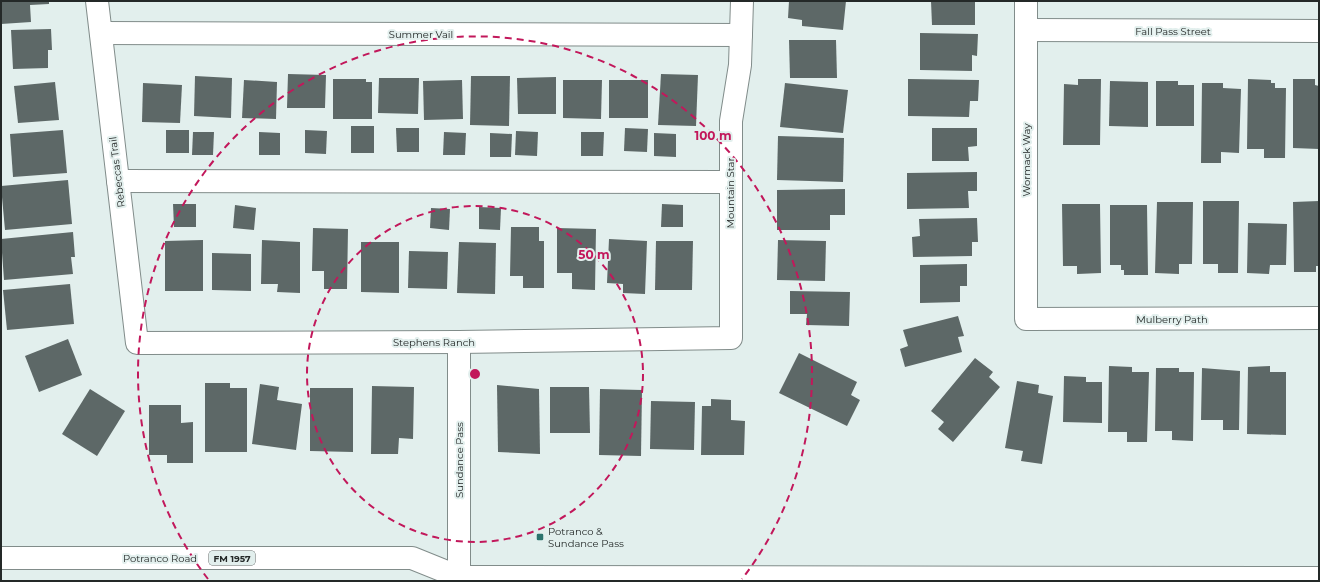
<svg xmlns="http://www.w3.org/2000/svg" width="1320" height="582" font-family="Montserrat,sans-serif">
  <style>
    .building { fill: #5d6867 }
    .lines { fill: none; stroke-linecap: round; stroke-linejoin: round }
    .minor-casing { stroke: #818c8a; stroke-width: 24 }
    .major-casing { stroke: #818c8a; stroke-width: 24 }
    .minor { stroke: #fff; stroke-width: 22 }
    .major { stroke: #fff; stroke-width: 22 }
    .ring { fill: none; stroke: #c2185b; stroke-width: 2; stroke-dasharray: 7 5 }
    .poi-dot { fill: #2c746d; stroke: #e2efed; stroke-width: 1.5 }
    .labels { text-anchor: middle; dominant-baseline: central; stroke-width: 4; stroke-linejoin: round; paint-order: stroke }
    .shield { fill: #e2efed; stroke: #5d6463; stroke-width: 1 }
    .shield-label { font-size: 9px; font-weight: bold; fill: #242928 }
    .street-label { font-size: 10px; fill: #242928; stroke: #e2efed }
    .poi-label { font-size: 10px; fill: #242928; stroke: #e2efed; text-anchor: start }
    .centre { fill: #c2185b; stroke: #e2efed; stroke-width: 2 }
    .ring-label { font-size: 12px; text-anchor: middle; font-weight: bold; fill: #c2185b; stroke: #e2efed; stroke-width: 4; stroke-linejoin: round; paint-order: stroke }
  </style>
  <rect width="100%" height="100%" fill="#e2efed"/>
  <g class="building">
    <path d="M1,1H49V4L30,5L31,22L1,24Z"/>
    <path d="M789,1H846L843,30L802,26V20L788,18Z"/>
    <path d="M931,1H975V25H932Z"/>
    <path d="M51,29L52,50H48V68L13,69L11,30Z"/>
    <path d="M920,33L978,34L977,56L972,55V71L920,70Z"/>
    <path d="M789,40H836L837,78H790Z"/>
    <path d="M288,74L326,75L325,108H287Z"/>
    <path d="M661,74L698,75L696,126L658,125Z"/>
    <path d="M195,76L232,78L231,118L194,116Z"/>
    <path d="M471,76H510L509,126L470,125Z"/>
    <path d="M556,77V114H518L517,78Z"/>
    <path d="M379,78H419L418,114L378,113Z"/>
    <path d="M333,79H366V82H372V119H333Z"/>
    <path d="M908,79L979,80L978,101H970L969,117L908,116Z"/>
    <path d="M1078,79H1101L1100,145H1063L1064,84L1078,85Z"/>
    <path d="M1248,79L1271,80V83H1275V88H1286L1285,158H1264V149H1247Z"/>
    <path d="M1293,79H1315V85L1319,86V149L1293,148Z"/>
    <path d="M244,80L277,82L276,119L242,118Z"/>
    <path d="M462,80L463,119L424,120L423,81Z"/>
    <path d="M563,80H602L601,119L563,118Z"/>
    <rect x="609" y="80" width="39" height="38"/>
    <path d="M1110,81L1148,82V127L1109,126Z"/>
    <path d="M1156,81H1178V85H1194V126H1156Z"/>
    <path d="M55,82L59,120L18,123L14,86Z"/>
    <path d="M143,83L182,85L180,123L142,122Z"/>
    <path d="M785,83L848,90L843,133L780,127Z"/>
    <path d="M1202,83H1223V88L1241,89L1239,153L1221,152V163H1201Z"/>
    <rect x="351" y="126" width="23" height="27"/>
    <path d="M396,128H419V152H397Z"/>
    <path d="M625,128L648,129L647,152L624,151Z"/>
    <path d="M932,128H977V146L968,147L969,161H932Z"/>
    <path d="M63,130L67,173L13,177L10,134Z"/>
    <rect x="166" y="130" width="23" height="23"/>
    <path d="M305,130L327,131L326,154L305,153Z"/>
    <path d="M516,131L538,132L537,156L515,155Z"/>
    <path d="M193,132H214L213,155H192Z"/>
    <path d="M259,132L280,133V155H259Z"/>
    <path d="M444,132L466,133L465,155H443Z"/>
    <path d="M581,132H604L603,156H581Z"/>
    <path d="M490,133L512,134L511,157H490Z"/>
    <path d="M654,133L676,134V157L654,156Z"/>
    <path d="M778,136L844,138L843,182L777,180Z"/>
    <path d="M977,172V191H968L969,208L907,209V173Z"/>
    <path d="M68,180L72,224L5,230L1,186Z"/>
    <path d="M845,189V215H830V230H777V190Z"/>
    <path d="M1203,201H1239L1238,273H1218V264H1203Z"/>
    <path d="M1319,201V266H1316V272H1294L1293,202Z"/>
    <path d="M1157,202H1193L1192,264H1179V274L1155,273Z"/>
    <path d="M173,204H196V227H174Z"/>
    <path d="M662,204L683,205V227H661Z"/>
    <path d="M1062,204H1100L1101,273L1077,274V266H1063Z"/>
    <path d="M235,205L256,208L254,230L233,228Z"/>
    <path d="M1110,205H1147L1148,275H1124V270H1121V265H1110Z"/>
    <path d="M479,207L501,208L500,230L479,229Z"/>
    <path d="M431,208L450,209L449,230L430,228Z"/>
    <path d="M977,218L978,242H972V256L913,257L912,237L920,236L919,219Z"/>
    <path d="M1248,223L1287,224L1286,265H1270L1269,274L1247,273Z"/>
    <path d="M511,227H539V241H544V288H523V276H510Z"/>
    <path d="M313,228L348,229L347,289H324V271H312Z"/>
    <path d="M557,228L596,229L595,290L572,289V273H557Z"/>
    <path d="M73,232L75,257H71L73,274L4,280L1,239Z"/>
    <path d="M609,239L647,241L645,294L623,293V284L607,283Z"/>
    <path d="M203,240V291H165V241Z"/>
    <path d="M262,240L300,242V293L277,292L278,284H261Z"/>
    <path d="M778,240L826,241L825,281L777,280Z"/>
    <path d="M656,241H693L692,290H655Z"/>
    <path d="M361,242H399V293L361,292Z"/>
    <path d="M459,242L496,243L495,294L457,293Z"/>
    <path d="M409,251L448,252L447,289L408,288Z"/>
    <path d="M212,253L251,254V291L212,290Z"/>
    <path d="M967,264V286H960V302L920,303V265Z"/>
    <path d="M70,284L74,324L7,330L3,290Z"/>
    <path d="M790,291L850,292L849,326L806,325L807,314H790Z"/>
    <path d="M958,316L964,336L958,337L962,352L905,367L900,349L908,346L903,330Z"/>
    <path d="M68,339L82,375L39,392L25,356Z"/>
    <path d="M799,353L857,382L851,395L860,400L847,426L779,393Z"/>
    <path d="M975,358L993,372L989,377L1000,387L953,442L938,429L944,422L931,411Z"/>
    <path d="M1109,366L1132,367V372H1149L1147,442H1127V432H1108Z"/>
    <path d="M1270,366V372H1286V435L1247,434L1248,367Z"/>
    <path d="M1156,368H1179V372H1194L1193,441L1172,440V431H1155Z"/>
    <path d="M1202,368L1240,371L1239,430H1223V420H1201Z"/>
    <path d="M1064,376L1086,377V382H1102V423L1063,422Z"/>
    <path d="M1017,381L1039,385L1038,393L1053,396L1042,464L1021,461L1023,451L1005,448Z"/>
    <path d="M205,383H230V388H247V452H205Z"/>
    <path d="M260,384L279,387L277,400L302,404L296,450L252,444Z"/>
    <path d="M497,385L539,389L540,454L498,452Z"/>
    <path d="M372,386L414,387L413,439L399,438L398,454H371Z"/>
    <path d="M550,387H589L590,433H550Z"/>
    <path d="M310,388H353V452L310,451Z"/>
    <path d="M90,389L125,411L97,456L62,434Z"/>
    <path d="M600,389L642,390L641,456L599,455Z"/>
    <path d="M711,399L731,400V420L745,421L744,455H701L702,406H711Z"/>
    <path d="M651,401L695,402L694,450L650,449Z"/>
    <path d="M149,405H181V423L193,422V463H167V455H149Z"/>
  </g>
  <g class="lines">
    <defs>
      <g id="minor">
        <path d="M97,1L137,343L459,342L731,338V121L740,65L742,1"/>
        <path d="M1026,1V319L1319,318"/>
        <path d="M1026,30L1319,31"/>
        <path d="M101,33L741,35"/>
        <path d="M118,181L730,182"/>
        <path d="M459,577V342"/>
      </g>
      <path id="major" d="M1,558H412L459,577L1319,578"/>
    </defs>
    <use href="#minor" class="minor-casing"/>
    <use href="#major" class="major-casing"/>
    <use href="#minor" class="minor"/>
    <use href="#major" class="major"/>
  </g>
  <g class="ring">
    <circle cx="475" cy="374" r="168"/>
    <path d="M208 579A337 337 0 1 1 742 579"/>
  </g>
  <rect class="poi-dot" x="536" y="533" width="8" height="8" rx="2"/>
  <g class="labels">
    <rect class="shield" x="209" y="551" width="46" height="14" rx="3"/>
    <g class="shield-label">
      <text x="232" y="558">FM 1957</text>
    </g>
    <g class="street-label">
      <text x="1173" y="31">Fall Pass Street</text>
      <text x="421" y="34">Summer Vail</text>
      <text transform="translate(1026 160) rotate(-90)">Wormack Way</text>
      <text transform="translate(117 172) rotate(-97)">Rebeccas Trail</text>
      <text transform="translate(730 193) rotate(-90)">Mountain Star</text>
      <text x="1172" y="319">Mulberry Path</text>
      <text x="434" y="342">Stephens Ranch</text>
      <text transform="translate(459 460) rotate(-90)">Sundance Pass</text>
      <text x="160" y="558">Potranco Road</text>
    </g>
    <g class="poi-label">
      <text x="548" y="531">Potranco &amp;<tspan x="548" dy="12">Sundance Pass</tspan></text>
    </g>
  </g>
  <circle cx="475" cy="374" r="6" class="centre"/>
  <g class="ring-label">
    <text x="713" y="140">100 m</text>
    <text x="594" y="259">50 m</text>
  </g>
  <rect width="1320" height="582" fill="none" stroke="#242928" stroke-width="4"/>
</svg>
